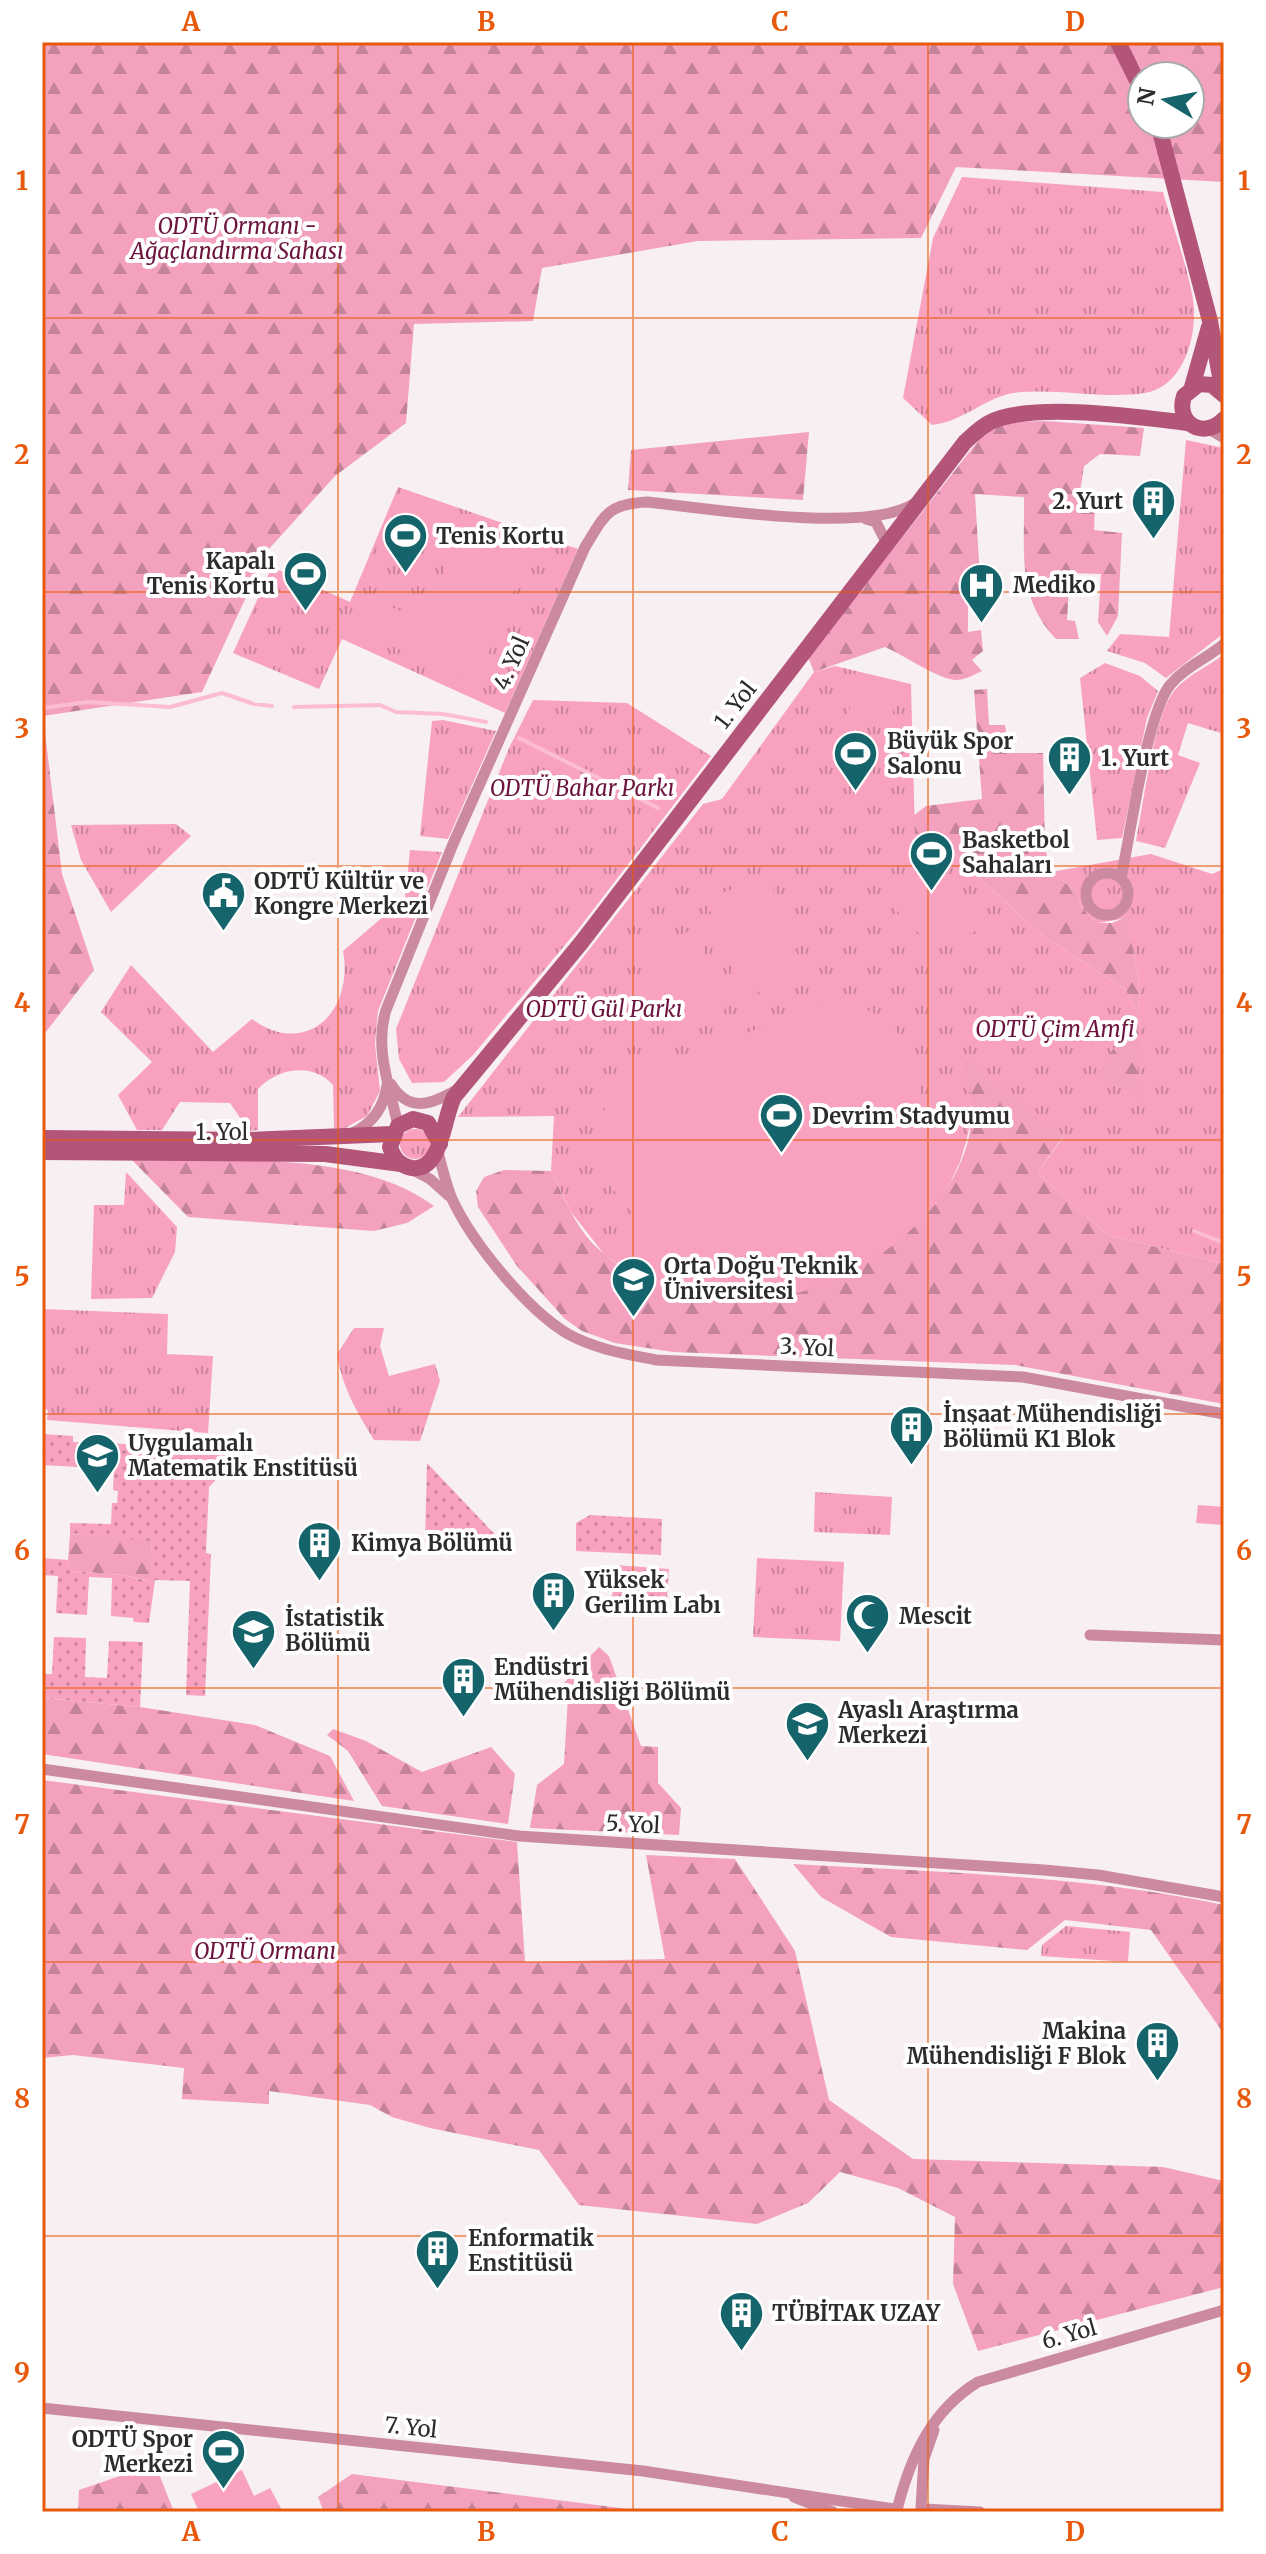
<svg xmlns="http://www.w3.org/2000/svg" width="1266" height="2554" font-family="Merriweather,serif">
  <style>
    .grass { fill: url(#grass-tufts) }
    .forest { fill: url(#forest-firs); fill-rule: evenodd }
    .garden { fill: url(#garden-dots) }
    .pitch { fill: #f9a2c0 }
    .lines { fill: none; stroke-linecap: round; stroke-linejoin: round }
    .stream { stroke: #fcbdd2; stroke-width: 4 }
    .street { stroke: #cc8aa0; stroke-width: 11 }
    .secondary { stroke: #b35479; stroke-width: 16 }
    .grid { fill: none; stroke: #e8590c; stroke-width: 2; stroke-opacity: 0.55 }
    .labels { text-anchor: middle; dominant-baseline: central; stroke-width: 8; stroke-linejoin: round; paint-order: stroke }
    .park-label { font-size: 22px; font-style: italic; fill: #6c133e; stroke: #fff }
    .poi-label { font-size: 22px; font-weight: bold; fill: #2e2b2c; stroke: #fff; text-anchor: start }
    .street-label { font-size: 22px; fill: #2e2b2c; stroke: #fff }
    .neatline { fill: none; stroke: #e8590c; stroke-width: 3 }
    .grid-label { font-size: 26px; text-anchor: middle; font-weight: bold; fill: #e8590c }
  </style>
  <defs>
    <pattern id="grass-tufts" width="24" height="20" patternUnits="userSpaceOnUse" patternTransform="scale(2)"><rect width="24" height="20" fill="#f9a2c0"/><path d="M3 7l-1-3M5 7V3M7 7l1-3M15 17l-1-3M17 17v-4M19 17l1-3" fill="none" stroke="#ca849c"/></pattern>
    <pattern id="forest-firs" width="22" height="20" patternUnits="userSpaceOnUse" patternTransform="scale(2)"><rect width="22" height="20" fill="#f3a1be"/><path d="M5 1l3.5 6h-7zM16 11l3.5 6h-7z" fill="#c5839b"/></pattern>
    <pattern id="garden-dots" width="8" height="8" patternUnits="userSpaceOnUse" patternTransform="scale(2)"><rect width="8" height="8" fill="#f9a2c0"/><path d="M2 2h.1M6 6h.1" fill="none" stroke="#ca849c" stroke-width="1.8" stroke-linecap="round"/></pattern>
  </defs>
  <rect width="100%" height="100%" fill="#f7eff2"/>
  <g class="grass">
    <path d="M962,177L1163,192C1171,221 1194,285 1194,311C1195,343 1181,387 1145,393C1105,399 1062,389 1022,392C987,394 965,422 932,425L903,398L933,238Z"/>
    <path d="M1186,440L1224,448V633L1166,678L1145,663L1107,651L1120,634L1169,637Z"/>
    <path d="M398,487L578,549L505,713L342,639L319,689L233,653L272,567L350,602Z"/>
    <path d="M1224,654V734L1188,723L1178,755L1200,763L1165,848L1136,841C1143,807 1154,715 1174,691C1188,674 1208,667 1224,654Z"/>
    <path d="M1105,663L1140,676L1158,691L1147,718L1122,838L1097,840L1080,678Z"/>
    <path d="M835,666L911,684L915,834L939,840L1038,932L1125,989L1137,1011V1097L1139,982L1127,918L1098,923L1081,908L1075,890L1051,872L1151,854L1212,874L1224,869V1264L1108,1235L1037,1173L1063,1138L957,1054C979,1097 973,1121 959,1165L604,1254L571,1212L551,1171L554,1116L458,1117L703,804L722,799L814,672Z"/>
    <path d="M533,700L627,703L711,756L580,927L473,1055L444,1082L412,1083L399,1059L396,1029L509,748Z"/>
    <path d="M443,720L496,731L448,839L420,836L432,721Z"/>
    <path d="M176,824L191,836L111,912L81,860L71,825Z"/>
    <path d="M410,850L442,852L378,1011L375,1044L380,1091L367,1116L345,1128H334L333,1085C312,1062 278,1068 258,1089V1130L249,1131L230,1103L180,1102L162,1130H137L118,1095L152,1062L101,1012L131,965L213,1052L252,1019C308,1059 354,1010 343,951L405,898Z"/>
    <circle cx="415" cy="1144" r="15"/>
    <path d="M126,1172L177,1227L175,1252L152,1298L91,1299L94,1205H124Z"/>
    <path d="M42,1309L168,1314L167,1354L213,1356L208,1433L47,1420L48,1411L42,1406Z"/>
    <path d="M354,1328H384L380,1346L389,1376L435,1364L440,1381L420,1441L374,1440C357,1412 342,1387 337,1354Z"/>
    <path d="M815,1492L892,1497L890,1535L814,1532Z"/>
    <path d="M757,1558L844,1562L840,1641L753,1637Z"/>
    <path d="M1066,1926L1130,1932L1128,1962L1041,1956L1042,1945Z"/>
  </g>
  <g class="forest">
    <path d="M42,42H1224V182L956,167L921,238L698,241L542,268L533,321L414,324L406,423L335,476L268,550L202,692L43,716L62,874L94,970L42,1037ZM1142,76H1190V124H1142Z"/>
    <path d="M1045,421L1144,428L1140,456L1100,454L1084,466L1078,505H1095L1094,530L1122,533L1118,616L1107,636L1098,622L1101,574L1070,573L1067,620L1075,621L1079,639H1056C1016,597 1025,551 1024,497L975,494L981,595L980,604L968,607V632L981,630L983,651L972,660L982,671C975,674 965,680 957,680C939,680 904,655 885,647L814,672L808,657L989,427L1008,422Z"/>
    <path d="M809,432L803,500L628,490L631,450Z"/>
    <path d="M987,689L989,725H1005L1009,753H1043L1045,848L1051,872L1075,890L1081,908L1098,923H1112L1127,917L1139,982L1138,1097L1097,1075L1137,1011L1125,989L1038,932L939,840L915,834L913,816L926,806L982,799L974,690Z"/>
    <path d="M956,1052L1063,1137L1037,1173L1108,1235L1224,1264V1404L1015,1365L673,1352L615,1343L582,1331L565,1319L517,1266L478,1207L476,1191L484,1177L504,1170L551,1171C563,1195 574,1224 593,1244C634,1283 685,1303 741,1302C857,1298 1023,1180 956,1052Z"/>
    <path d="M132,1160C224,1162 357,1149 434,1206L407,1223L374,1231L188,1217Z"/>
    <path d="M70,1534L152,1540L150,1581L123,1575L72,1571L68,1560Z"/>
    <path d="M599,1647L609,1656L641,1746L658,1747V1783L681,1808L679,1835L530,1828L537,1785L564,1764L568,1697L559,1688Z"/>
    <path d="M42,1698L140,1707L255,1725L330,1756L354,1801L42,1754Z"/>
    <path d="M333,1729L366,1741L422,1772L491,1747L515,1774L508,1824L382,1806L348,1751L327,1735Z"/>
    <path d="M42,1780L517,1842L525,1962L665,1959L646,1855L735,1859L795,1951L829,2100L913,2159L1163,2167L1224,2181V2287L978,2351L953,2284L955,2217L898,2188L840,2172L808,2203L757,2224L579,2205L539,2150L430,2128L392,2117L370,2105L269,2091V2104L182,2099L184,2068L73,2055L42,2058Z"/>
    <path d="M793,1864C937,1872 1082,1875 1224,1905V2034L1151,1930L1065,1920L1027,1950L891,1937L821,1897Z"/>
    <path d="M155,2464L174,2512H78L79,2490Z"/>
    <path d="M352,2474L652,2512H324L318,2497Z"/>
  </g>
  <g class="garden">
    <path d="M42,1434L73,1436V1442L233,1448L232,1463L209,1487L206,1553L211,1554L205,1696L186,1695L190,1581L155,1580L149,1623L134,1622L133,1618L111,1616L112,1578L89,1577L87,1615L56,1613L58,1576L42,1575V1558L68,1560L72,1571L123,1575L149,1581L152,1541L70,1534V1523L111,1524L112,1503H117L118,1491L113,1490L114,1469L42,1465Z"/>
    <path d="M427,1463L505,1545L425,1541Z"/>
    <path d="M590,1515L662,1519L661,1555L576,1551V1523Z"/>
    <path d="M615,1565L669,1569L667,1600L612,1599Z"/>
    <path d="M54,1637L86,1638L85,1677L107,1678L109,1641L143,1642L140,1707L42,1698V1674H52Z"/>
  </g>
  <g class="pitch">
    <path d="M399,495L531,550L477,681L345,627L359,594L425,621L451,556L386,528Z"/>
    <path d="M857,673L899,683L889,730L847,721Z"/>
    <path d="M922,856L996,924L932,947L890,904Z"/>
    <path d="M768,876L805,975L743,998L706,899Z"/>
    <path d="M695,929L725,1010L665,1032L635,952Z"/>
    <path d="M1058,994L1084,1003L1098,1020L1010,1034C1012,1009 1035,997 1058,994Z"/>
    <path d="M844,1003C900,1011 932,1071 918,1124L967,1138C961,1157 955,1178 943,1194C883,1276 765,1325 667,1291C643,1283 624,1268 604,1254L635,1215C592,1175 583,1110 634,1072L825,1006Z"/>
    <path d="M1198,1505L1224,1507V1525L1196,1523Z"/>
    <path d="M242,2470L254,2496L270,2488L283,2512H199L191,2494Z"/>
  </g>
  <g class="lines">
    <g class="stream">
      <path d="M294,707L380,705L396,712L443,714L486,722"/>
      <path d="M42,708L88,702L170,707L222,693L254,704L272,706"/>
      <path d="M519,738L658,808"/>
      <path d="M1194,1231L1224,1243"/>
    </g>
    <g class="street">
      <path d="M1209,429L1224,438"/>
      <path d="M866,519L876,522L888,546"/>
      <circle cx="1107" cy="894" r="21"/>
      <path d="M1121,878C1130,836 1147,714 1170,685C1185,667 1206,659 1224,644"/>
      <path d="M391,1084C409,1114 433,1104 458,1089"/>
      <path d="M398,1126C390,1087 374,1049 386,1010L453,844L585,547C605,515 607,504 647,502C707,508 868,535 915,503"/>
      <path d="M353,1133C373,1123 384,1108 387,1085"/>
      <path d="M438,1152C442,1168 446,1184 452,1199C472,1242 527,1310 568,1334C595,1349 626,1354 656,1360L1023,1377L1224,1414"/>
      <path d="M411,1169L430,1179L449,1196"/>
      <path d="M1090,1635L1224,1640"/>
      <path d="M42,1769L519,1836L1044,1870L1098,1875L1224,1897"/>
      <path d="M42,2408L643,2471L894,2509"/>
      <path d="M794,2497L833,2512"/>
      <path d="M898,2506C911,2456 932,2410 978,2382L1224,2310"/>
      <path d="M921,2507L924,2459L934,2430"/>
      <path d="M924,2509L980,2512"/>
    </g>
    <g class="secondary">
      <path d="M1118,42L1142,91"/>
      <path d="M1158,124L1210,321L1223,393"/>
      <path d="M1192,387L1209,327"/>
      <path d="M1224,395L1212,385L1199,384L1184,396C1175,424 1204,440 1224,419"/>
      <path d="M42,1138L249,1140L392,1134"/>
      <path d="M440,1144L428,1123L413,1119L398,1126L390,1147C394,1159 400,1166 412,1168C442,1172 443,1118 454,1097L581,943L965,442C976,432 986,422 1001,418C1048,404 1138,417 1188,423"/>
      <path d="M42,1152L325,1154L401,1164"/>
    </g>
  </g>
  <path class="grid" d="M338,42V2512M633,42V2512M928,42V2512M42,318H1224M42,592H1224M42,866H1224M42,1140H1224M42,1414H1224M42,1688H1224M42,1962H1224M42,2236H1224"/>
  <defs>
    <symbol id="building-pin" viewBox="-11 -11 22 30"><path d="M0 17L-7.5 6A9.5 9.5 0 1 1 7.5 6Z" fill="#16646b" stroke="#fff"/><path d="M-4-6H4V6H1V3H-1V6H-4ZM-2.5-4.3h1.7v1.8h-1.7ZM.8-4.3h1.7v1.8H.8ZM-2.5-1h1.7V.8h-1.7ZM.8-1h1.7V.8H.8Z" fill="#fff"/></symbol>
    <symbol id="stadium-pin" viewBox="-11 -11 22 30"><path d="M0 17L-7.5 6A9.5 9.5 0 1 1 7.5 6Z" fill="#16646b" stroke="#fff"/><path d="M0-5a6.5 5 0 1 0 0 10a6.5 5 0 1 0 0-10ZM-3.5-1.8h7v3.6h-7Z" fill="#fff"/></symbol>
    <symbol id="hospital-pin" viewBox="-11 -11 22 30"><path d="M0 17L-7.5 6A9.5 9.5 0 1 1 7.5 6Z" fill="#16646b" stroke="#fff"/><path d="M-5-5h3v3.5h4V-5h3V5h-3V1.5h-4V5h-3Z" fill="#fff"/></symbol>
    <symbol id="civic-pin" viewBox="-11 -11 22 30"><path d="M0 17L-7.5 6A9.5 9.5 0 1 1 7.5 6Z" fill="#16646b" stroke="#fff"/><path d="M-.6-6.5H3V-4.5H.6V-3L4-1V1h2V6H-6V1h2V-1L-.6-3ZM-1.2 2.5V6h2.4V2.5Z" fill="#fff"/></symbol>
    <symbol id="university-pin" viewBox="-11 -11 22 30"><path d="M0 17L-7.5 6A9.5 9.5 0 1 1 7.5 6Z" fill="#16646b" stroke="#fff"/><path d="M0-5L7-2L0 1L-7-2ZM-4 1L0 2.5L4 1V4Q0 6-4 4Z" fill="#fff"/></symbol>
    <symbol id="mosque-pin" viewBox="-11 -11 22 30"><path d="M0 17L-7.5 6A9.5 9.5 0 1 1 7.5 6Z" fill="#16646b" stroke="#fff"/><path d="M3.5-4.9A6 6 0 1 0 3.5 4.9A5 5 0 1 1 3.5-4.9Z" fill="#fff"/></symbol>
  </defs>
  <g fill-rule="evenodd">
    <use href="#building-pin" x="1128" y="476" width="51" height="69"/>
    <use href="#stadium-pin" x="380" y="510" width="51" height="69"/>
    <use href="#stadium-pin" x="280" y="548" width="51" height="69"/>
    <use href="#hospital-pin" x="956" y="560" width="51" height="69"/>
    <use href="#stadium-pin" x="830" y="728" width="51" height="69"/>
    <use href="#building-pin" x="1044" y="732" width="51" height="69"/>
    <use href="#stadium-pin" x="906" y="828" width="51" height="69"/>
    <use href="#civic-pin" x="198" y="868" width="51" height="69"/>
    <use href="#stadium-pin" x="756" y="1090" width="51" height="69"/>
    <use href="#university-pin" x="608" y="1254" width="51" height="69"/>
    <use href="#building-pin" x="886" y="1402" width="51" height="69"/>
    <use href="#university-pin" x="72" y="1430" width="51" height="69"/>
    <use href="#building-pin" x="294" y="1518" width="51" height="69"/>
    <use href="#building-pin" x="528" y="1568" width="51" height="69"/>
    <use href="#mosque-pin" x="842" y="1590" width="51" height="69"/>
    <use href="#university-pin" x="228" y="1606" width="51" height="69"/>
    <use href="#building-pin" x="438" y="1654" width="51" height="69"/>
    <use href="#university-pin" x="782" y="1698" width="51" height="69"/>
    <use href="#building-pin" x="1132" y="2018" width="51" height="69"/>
    <use href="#building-pin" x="412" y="2226" width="51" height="69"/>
    <use href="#building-pin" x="716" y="2288" width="51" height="69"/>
    <use href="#stadium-pin" x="198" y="2426" width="51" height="69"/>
  </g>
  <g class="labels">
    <g class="park-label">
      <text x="237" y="226">ODTÜ Ormanı -<tspan x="237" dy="25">Ağaçlandırma Sahası</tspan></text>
      <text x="582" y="788">ODTÜ Bahar Parkı</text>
      <text x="604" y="1009">ODTÜ Gül Parkı</text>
      <text x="1055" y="1029">ODTÜ Çim Amfi</text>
      <text x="265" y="1951">ODTÜ Ormanı</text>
    </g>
    <g class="poi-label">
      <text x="1123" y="501" text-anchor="end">2. Yurt</text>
      <text x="436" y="536">Tenis Kortu</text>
      <text x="275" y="561" text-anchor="end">Kapalı<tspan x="275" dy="25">Tenis Kortu</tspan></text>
      <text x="1013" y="585">Mediko</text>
      <text x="887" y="741">Büyük Spor<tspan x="887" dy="25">Salonu</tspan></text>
      <text x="1101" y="758">1. Yurt</text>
      <text x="962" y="840">Basketbol<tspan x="962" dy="25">Sahaları</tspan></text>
      <text x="254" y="881">ODTÜ Kültür ve<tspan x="254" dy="25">Kongre Merkezi</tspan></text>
      <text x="812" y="1116">Devrim Stadyumu</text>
      <text x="664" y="1266">Orta Doğu Teknik<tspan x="664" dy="25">Üniversitesi</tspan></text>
      <text x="943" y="1414">İnşaat Mühendisliği<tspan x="943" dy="25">Bölümü K1 Blok</tspan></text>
      <text x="128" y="1443">Uygulamalı<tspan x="128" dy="25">Matematik Enstitüsü</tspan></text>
      <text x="351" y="1543">Kimya Bölümü</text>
      <text x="585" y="1580">Yüksek<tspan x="585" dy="25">Gerilim Labı</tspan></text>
      <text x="899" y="1616">Mescit</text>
      <text x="285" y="1618">İstatistik<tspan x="285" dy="25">Bölümü</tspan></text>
      <text x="494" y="1667">Endüstri<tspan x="494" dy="25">Mühendisliği Bölümü</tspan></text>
      <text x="838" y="1710">Ayaslı Araştırma<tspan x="838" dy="25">Merkezi</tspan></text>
      <text x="1126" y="2031" text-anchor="end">Makina<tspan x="1126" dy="25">Mühendisliği F Blok</tspan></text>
      <text x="468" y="2238">Enformatik<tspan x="468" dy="25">Enstitüsü</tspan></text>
      <text x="772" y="2313">TÜBİTAK UZAY</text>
      <text x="193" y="2439" text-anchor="end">ODTÜ Spor<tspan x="193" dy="25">Merkezi</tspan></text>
    </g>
    <g class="street-label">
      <text transform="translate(511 663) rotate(-66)">4. Yol</text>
      <text transform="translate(735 705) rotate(-52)">1. Yol</text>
      <text x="222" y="1132">1. Yol</text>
      <text transform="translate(807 1347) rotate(3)">3. Yol</text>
      <text transform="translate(633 1824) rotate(3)">5. Yol</text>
      <text transform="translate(1069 2334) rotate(-16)">6. Yol</text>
      <text transform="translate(411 2427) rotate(6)">7. Yol</text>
    </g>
  </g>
  <rect width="1266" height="2554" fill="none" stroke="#ffffff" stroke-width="88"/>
  <g transform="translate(1166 100) rotate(280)"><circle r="38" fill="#ffffff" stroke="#abaaab" stroke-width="2"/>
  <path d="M0-6L14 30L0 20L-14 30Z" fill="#16646b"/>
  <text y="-12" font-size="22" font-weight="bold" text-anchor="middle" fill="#2e2b2c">N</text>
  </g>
  <rect x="44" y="44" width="1178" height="2466" class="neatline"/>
  <g class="grid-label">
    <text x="191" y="31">A</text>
    <text x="486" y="31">B</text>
    <text x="780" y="31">C</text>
    <text x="1075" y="31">D</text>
    <text x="22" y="190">1</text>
    <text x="1244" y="190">1</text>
    <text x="22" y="464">2</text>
    <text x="1244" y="464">2</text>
    <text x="22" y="738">3</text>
    <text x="1244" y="738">3</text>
    <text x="22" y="1012">4</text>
    <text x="1244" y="1012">4</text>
    <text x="22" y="1286">5</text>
    <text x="1244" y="1286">5</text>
    <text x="22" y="1560">6</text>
    <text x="1244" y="1560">6</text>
    <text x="22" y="1834">7</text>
    <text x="1244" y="1834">7</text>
    <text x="22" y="2108">8</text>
    <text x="1244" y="2108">8</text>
    <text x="22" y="2382">9</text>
    <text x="1244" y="2382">9</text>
    <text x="191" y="2541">A</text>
    <text x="486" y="2541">B</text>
    <text x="780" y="2541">C</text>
    <text x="1075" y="2541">D</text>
  </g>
</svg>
